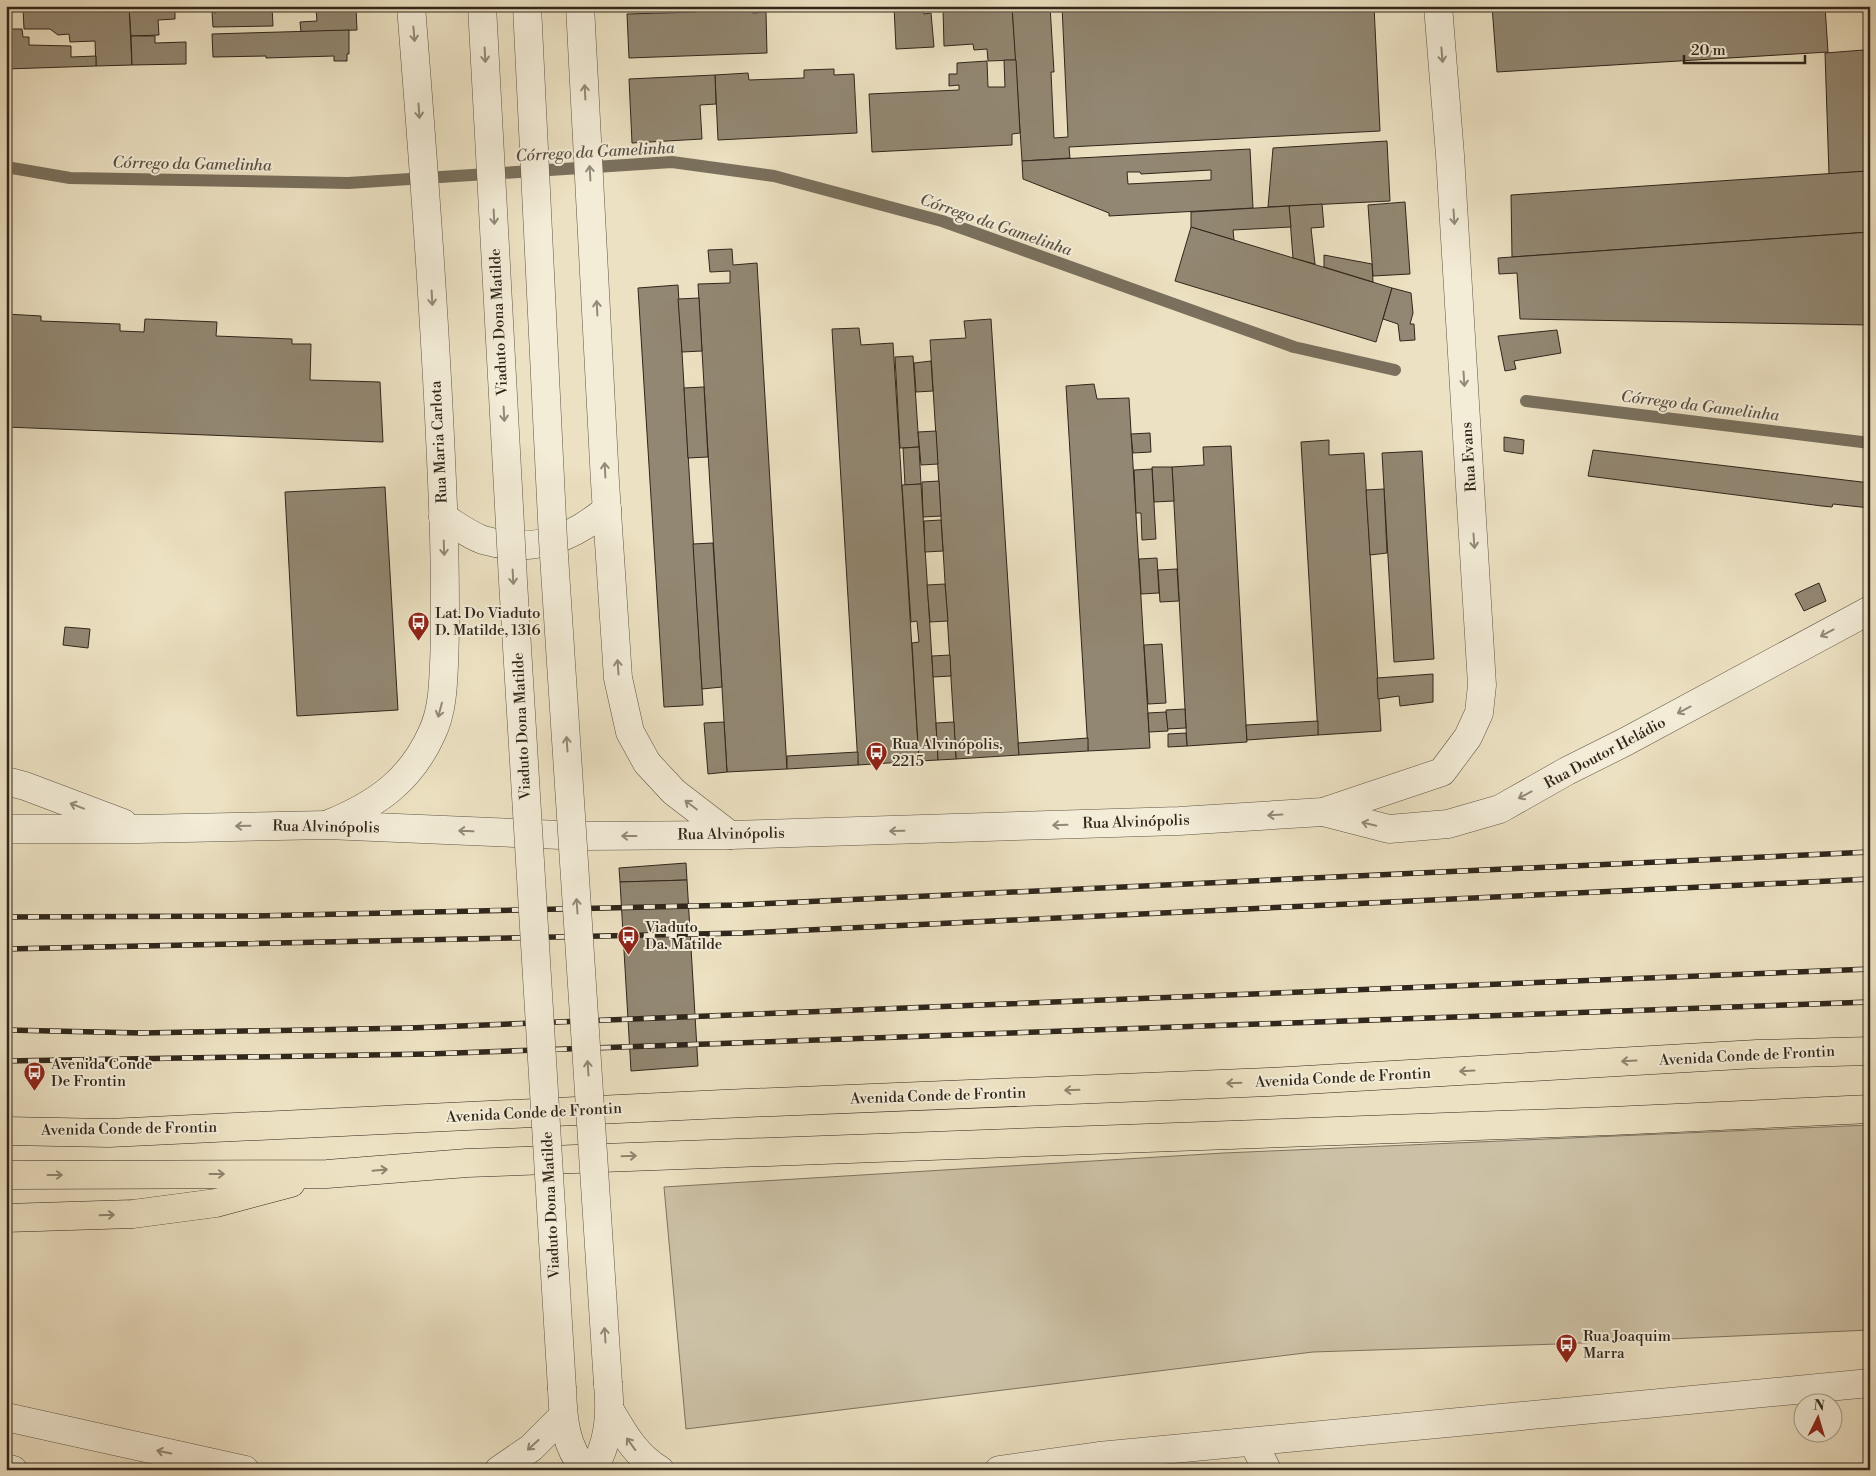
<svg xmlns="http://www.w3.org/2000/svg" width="1876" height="1476" font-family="'Libre Bodoni',serif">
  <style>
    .green { fill: #ccc1a6; stroke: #7e7460 }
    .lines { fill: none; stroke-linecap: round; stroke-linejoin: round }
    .stream { stroke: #7a705d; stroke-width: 12 }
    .building { fill: #928772; stroke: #30261b; fill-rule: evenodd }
    .minor-casing { stroke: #5f5545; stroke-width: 29 }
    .highway-casing { stroke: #30261b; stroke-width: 29 }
    .minor { stroke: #f3ecd7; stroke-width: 28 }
    .highway { stroke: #ece1c2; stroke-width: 28 }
    .rail-casing { stroke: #30261b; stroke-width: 5.5 }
    .rail { stroke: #f3ecd7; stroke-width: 4; stroke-dasharray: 11; stroke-linecap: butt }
    .minor-bridge-casing { stroke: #5f5545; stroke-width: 29; stroke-linecap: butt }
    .minor-bridge { stroke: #f3ecd7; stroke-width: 28 }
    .oneway { stroke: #928979 }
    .oneway2 { stroke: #8e846e }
    .labels { text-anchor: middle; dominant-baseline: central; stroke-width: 4; stroke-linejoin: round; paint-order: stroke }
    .street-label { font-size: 15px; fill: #30261b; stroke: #f3ecd7 }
    .poi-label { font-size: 15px; fill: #30261b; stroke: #f3ecd7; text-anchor: start }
    .water-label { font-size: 16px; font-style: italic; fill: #5b5142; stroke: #f3ecd7 }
  </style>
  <rect width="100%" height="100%" fill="#ece1c2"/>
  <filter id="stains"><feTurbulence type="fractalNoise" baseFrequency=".004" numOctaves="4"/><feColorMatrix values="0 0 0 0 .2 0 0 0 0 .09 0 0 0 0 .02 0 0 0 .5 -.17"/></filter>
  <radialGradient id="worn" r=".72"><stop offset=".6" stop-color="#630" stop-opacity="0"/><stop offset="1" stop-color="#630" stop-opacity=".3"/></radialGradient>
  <path class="green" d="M1870,1125V1330L1558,1344L1313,1352L686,1429L664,1187L1224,1153Z"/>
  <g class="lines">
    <g class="stream">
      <path d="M6,167L70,178L348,183L672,162L774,176L942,221L1294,347L1395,370"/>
      <path d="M1526,401L1870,443"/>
    </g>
  </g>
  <g class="building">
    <path d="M175,6V19L158,20L159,35L131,36L129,7Z"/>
    <path d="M215,6H272L273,26L213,27L212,12L216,13Z"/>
    <path d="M702,6H753V13L766,12L767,53L629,58L627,14L696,12L695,9H702Z"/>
    <path d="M894,6H923L924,14L931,13L934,47L896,49Z"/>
    <path d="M931,6H1012L1016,60L988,61L987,49L974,50L973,44L944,46L943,8L931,9Z"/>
    <path d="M1012,6H1050L1054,72H1051L1054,138L1068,137L1062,6H1374L1380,131L1069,147L1070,158L1022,161Z"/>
    <path d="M1492,6H1825L1828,52L1497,72Z"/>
    <path d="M129,7L132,65L96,66L95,41L70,42L69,34L58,35L50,29H24L23,8Z"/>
    <path d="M356,8L357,30L301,32L300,22L317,21L316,9Z"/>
    <path d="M11,29H22L23,37H29V45L71,46V57L96,56V66L6,69V37H11Z"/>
    <path d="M349,30V54H347V61H334V56L266,58V56L213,57L212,34Z"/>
    <path d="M131,36H155V43L186,42V64L132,65Z"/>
    <path d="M1864,50H1870V87H1866Z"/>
    <path d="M1864,50L1868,171L1829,174L1825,53Z"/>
    <path d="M1004,60H1016L1020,133L1012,134V145L872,152L869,94L959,90V85L949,86V74H957V63L987,61L988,87H1005Z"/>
    <path d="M834,69V75L854,74L857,133L718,140L715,75L748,73L749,80L804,78V70Z"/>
    <path d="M715,75L716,104L700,105L702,139L632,143L629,79Z"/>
    <path d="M1387,141L1390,201L1268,207L1273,148Z"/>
    <path d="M1250,149L1253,208L1109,216V213L1023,179L1022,161ZM1211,170V180L1128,184L1127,172H1140L1141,174Z"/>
    <path d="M1868,171L1870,232L1512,257L1511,195Z"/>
    <path d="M1405,202L1410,274L1373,276L1368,205Z"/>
    <path d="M1322,204L1324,227L1311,228L1315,264L1293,258L1289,206Z"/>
    <path d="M1289,206L1291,227L1233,230L1234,240L1191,227V212Z"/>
    <path d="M1191,227L1392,288L1376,342L1175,281Z"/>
    <path d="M1870,232V325L1520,319L1517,273L1499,274L1498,258Z"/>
    <path d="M732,249L733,265L757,263L787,769L727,772L698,284L730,283V271L710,272L708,250Z"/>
    <path d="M1324,255L1372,264L1373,282L1324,267Z"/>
    <path d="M678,285L703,705L664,707L638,288Z"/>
    <path d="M1392,288L1411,293L1413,313L1410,324H1414L1415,340L1400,341L1398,324L1383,319Z"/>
    <path d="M699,298L702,351L682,352L678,299Z"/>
    <path d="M6,314L41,316V321L120,324V331L144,332L145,319L217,322L216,336L292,339V344H311L310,380L380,382L383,442L6,427Z"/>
    <path d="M991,319L1019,755L956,759L930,340L966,338L964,321Z"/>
    <path d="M859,328L861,345L893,343L919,761L858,765L832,329Z"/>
    <path d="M1557,330L1561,353L1514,361L1516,369L1505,371L1498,336Z"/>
    <path d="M913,356L919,447L900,448L895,357Z"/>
    <path d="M931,361L933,391L916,392L914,363Z"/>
    <path d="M1094,384L1097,399L1129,398L1150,748L1088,751L1066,386Z"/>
    <path d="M704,387L708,457L688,458L684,388Z"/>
    <path d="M936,431L938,464L921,465L918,432Z"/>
    <path d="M1150,433L1151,452L1133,453L1131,434Z"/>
    <path d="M1504,437L1524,440L1523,454L1504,451Z"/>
    <path d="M1329,440V455L1364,453L1381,731L1318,735L1301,442Z"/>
    <path d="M1231,446L1247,742L1187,746L1172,467L1204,465L1203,447Z"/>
    <path d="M919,447L921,484L905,485L903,448Z"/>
    <path d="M1593,450L1870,483V508L1833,504L1832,507L1822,506L1588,476Z"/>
    <path d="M1422,451L1434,659L1394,662L1382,453Z"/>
    <path d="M1152,467H1172L1174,501L1154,502Z"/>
    <path d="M1152,469L1156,539L1142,540L1141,513H1136L1134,470Z"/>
    <path d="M939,481L941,516L923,517L922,482Z"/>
    <path d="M921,484L936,723L938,760L919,761L912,643L919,642L917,621L911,622L902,485Z"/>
    <path d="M385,487L398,710L297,716L285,492Z"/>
    <path d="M1384,489L1387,553L1370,555L1366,490Z"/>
    <path d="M941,520L943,551L925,552L924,521Z"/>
    <path d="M713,543L722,687L702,689L693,544Z"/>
    <path d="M1157,558L1159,593L1141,594L1139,559Z"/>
    <path d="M1177,569L1179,601L1160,602L1158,570Z"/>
    <path d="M1819,583L1826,601L1804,611L1795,594Z"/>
    <path d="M945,584L948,621L930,622L927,585Z"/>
    <path d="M65,627L90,629L88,648L63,645Z"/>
    <path d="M1162,644L1166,703L1148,704L1144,645Z"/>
    <path d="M950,655L951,676L933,677L932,656Z"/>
    <path d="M1433,674V702L1400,706L1399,696L1378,699L1377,678Z"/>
    <path d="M1185,709L1186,728L1167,729L1166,710Z"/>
    <path d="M1166,712L1168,731L1149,732L1148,713Z"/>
    <path d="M1318,721V735L1247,740L1246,725Z"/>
    <path d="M724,722L727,772L708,774L704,723Z"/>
    <path d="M954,722L956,759L938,760L936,723Z"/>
    <path d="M1186,733L1187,746L1168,747V734Z"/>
    <path d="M1088,738V751L1019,755L1018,743Z"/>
    <path d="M858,752V765L787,769V756Z"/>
    <path d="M686,863L687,880L620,882L619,868Z"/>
    <path d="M687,880L698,1066L631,1071L620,882Z"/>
  </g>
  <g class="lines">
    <defs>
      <g id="minor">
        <path d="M580,6L605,482L618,678L630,732L647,763L674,792L730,835"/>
        <path d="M443,517C456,525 469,535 483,540C531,554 571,540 607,509"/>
        <path d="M6,781L25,786L123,823"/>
        <path d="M1323,812L1389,829L1448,824L1500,809L1567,771L1625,742L1870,610"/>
        <path d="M331,823C377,804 411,780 432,733C442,712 443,688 444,665C446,621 445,578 444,534C438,358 425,182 411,6"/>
        <path d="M6,829H139L327,825L584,836L730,835L1179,821L1323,812L1442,772L1468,737L1479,713L1482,685L1450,155L1438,6"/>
        <path d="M562,1389C563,1418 565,1448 586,1470"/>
        <path d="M610,1410C624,1434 636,1456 660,1470"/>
        <path d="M6,1417L245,1470"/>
        <path d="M1253,1442L1267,1470"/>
        <path d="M6,1468L13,1470"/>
        <path d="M499,1470L531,1448L563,1416"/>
        <path d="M593,1470C609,1442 611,1415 608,1384"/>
        <path d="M999,1470L1099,1456L1870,1383"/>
      </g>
      <g id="highway">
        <path d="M6,1131L109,1133L723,1104L1269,1082L1757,1054L1870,1051"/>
        <path d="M6,1175L327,1174L467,1163L1611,1121L1870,1109"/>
        <path d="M6,1218L133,1214L216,1203L291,1183"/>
      </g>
    </defs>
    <use href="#minor" class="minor-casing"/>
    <use href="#highway" class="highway-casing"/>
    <use href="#minor" class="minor"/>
    <use href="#highway" class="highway"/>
    <defs>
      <g id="rail">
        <path d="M6,917L253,916L737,905L1870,852"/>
        <path d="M6,949L744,933L1870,879"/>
        <path d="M6,1030L142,1033L410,1028L1870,969"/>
        <path d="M6,1061L428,1054L1870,1002"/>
      </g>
    </defs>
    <use href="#rail" class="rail-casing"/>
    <use href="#rail" class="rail"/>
    <defs>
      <g id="minor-bridge">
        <path d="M482,6L513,581L562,1389"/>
        <path d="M527,6L553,540L608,1384"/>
      </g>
    </defs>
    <use href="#minor-bridge" class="minor-bridge-casing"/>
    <use href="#minor-bridge" class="minor-bridge"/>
  </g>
  <defs><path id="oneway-shaft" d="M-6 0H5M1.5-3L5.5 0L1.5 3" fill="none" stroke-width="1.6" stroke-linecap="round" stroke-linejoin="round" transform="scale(1.25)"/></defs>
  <g class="oneway">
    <use href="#oneway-shaft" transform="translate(414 34) rotate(85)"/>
    <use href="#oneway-shaft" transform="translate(485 55) rotate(87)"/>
    <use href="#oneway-shaft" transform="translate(1442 55) rotate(85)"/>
    <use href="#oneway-shaft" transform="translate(585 92) rotate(-93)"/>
    <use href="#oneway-shaft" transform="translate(419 111) rotate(86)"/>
    <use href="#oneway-shaft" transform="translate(590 173) rotate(-93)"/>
    <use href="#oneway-shaft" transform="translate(494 217) rotate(87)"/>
    <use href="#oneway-shaft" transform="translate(1454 217) rotate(86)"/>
    <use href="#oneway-shaft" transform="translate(432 298) rotate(87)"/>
    <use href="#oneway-shaft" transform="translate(597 308) rotate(-93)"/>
    <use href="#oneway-shaft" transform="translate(1464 379) rotate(86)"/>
    <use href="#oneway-shaft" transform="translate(504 414) rotate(87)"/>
    <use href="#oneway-shaft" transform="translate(605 470) rotate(-93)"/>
    <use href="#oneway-shaft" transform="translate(1474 541) rotate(86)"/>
    <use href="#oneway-shaft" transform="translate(444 548) rotate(88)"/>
    <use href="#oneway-shaft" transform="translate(513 577) rotate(87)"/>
    <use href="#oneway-shaft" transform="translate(1827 633) rotate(152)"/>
    <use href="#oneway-shaft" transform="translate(618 667) rotate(-94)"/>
    <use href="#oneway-shaft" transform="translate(440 710) rotate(105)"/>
    <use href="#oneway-shaft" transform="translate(1684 710) rotate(152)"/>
    <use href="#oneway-shaft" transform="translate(567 744) rotate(-94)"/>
    <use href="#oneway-shaft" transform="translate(1525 795) rotate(152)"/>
    <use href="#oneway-shaft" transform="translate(691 805) rotate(-143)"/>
    <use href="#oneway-shaft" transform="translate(77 806) rotate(-159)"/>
    <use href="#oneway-shaft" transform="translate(1275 815) rotate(176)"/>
    <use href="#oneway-shaft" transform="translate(1369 824) rotate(-166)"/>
    <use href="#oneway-shaft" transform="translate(1060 825) rotate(178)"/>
    <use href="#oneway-shaft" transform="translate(243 826) rotate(179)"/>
    <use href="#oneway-shaft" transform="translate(466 831) rotate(-178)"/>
    <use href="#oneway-shaft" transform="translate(897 831) rotate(179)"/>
    <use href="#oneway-shaft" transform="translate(629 836) rotate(180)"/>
    <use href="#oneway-shaft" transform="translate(577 906) rotate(-94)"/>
    <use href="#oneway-shaft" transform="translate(588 1068) rotate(-94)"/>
    <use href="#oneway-shaft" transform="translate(605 1335) rotate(-94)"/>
    <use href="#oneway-shaft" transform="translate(631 1444) rotate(-126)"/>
    <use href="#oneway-shaft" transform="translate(533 1445) rotate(138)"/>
    <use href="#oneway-shaft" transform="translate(164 1452) rotate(-168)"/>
  </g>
  <g class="oneway2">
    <use href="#oneway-shaft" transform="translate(1629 1061) rotate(177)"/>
    <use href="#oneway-shaft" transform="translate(1467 1071) rotate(177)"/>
    <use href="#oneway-shaft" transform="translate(1234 1083) rotate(178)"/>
    <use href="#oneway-shaft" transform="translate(1072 1090) rotate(178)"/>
    <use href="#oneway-shaft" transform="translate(629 1156) rotate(-2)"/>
    <use href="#oneway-shaft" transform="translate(380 1170) rotate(-5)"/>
    <use href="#oneway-shaft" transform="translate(217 1174)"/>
    <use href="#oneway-shaft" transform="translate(55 1175)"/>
    <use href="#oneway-shaft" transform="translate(107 1215) rotate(-2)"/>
  </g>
  <defs>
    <symbol id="bus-pin" viewBox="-11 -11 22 30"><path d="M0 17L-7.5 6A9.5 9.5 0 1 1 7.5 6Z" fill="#8f2418" stroke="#f3ecd7"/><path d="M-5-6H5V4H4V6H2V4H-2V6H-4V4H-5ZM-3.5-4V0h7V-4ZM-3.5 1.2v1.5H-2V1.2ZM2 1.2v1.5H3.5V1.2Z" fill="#fff"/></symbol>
  </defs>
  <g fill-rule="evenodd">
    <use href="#bus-pin" x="406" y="610" width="25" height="34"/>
    <use href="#bus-pin" x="864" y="740" width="25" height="34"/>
    <use href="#bus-pin" x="616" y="924" width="25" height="34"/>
    <use href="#bus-pin" x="22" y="1060" width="25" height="34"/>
    <use href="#bus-pin" x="1554" y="1332" width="25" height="34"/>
  </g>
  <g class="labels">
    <g class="street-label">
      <text transform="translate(499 322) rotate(-93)">Viaduto Dona Matilde</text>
      <text transform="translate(439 442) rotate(-93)">Rua Maria Carlota</text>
      <text transform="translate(1469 457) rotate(-94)">Rua Evans</text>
      <text transform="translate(522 726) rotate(-93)">Viaduto Dona Matilde</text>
      <text transform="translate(1605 753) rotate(-28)">Rua Doutor Heládio</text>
      <text transform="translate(1136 822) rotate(-2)">Rua Alvinópolis</text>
      <text transform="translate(326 827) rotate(1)">Rua Alvinópolis</text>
      <text transform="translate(731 834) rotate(-1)">Rua Alvinópolis</text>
      <text transform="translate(1747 1056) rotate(-3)">Avenida Conde de Frontin</text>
      <text transform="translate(1343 1078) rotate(-3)">Avenida Conde de Frontin</text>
      <text transform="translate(938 1096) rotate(-2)">Avenida Conde de Frontin</text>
      <text transform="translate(534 1113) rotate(-3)">Avenida Conde de Frontin</text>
      <text transform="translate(129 1129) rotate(-1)">Avenida Conde de Frontin</text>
      <text transform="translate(551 1205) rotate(-93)">Viaduto Dona Matilde</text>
    </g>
    <g class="poi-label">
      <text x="435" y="613">Lat. Do Viaduto<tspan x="435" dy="17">D. Matilde, 1316</tspan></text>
      <text x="892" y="744">Rua Alvinópolis,<tspan x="892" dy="17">2215</tspan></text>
      <text x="645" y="927">Viaduto<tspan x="645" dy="17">Da. Matilde</tspan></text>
      <text x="51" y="1064">Avenida Conde<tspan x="51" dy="17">De Frontin</tspan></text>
      <text x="1583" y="1336">Rua Joaquim<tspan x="1583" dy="17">Marra</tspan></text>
    </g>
    <g class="water-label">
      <text transform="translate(595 152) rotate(-3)">Córrego da Gamelinha</text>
      <text transform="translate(192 164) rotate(1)">Córrego da Gamelinha</text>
      <text transform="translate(996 225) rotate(19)">Córrego da Gamelinha</text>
      <text transform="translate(1700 406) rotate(7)">Córrego da Gamelinha</text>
    </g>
  </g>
  <rect width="1876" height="1476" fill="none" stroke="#ece1c2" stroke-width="25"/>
  <rect x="8" y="8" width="1861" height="1461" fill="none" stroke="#30261b" stroke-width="2.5"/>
  <rect x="12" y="12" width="1851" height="1451" fill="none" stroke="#30261b"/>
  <g transform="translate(1818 1418) rotate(5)"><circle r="24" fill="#f3ecd7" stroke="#a59d8c"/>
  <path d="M0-4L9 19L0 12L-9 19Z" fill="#8f2418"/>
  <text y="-8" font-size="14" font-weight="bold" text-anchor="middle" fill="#30261b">N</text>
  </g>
  <path d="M1684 55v8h121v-8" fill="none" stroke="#30261b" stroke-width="2.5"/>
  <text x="1691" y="55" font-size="15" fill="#30261b" stroke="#f3ecd7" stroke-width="4" paint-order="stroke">20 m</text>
  <rect width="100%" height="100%" filter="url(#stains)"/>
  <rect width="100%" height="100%" fill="url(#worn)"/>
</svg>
